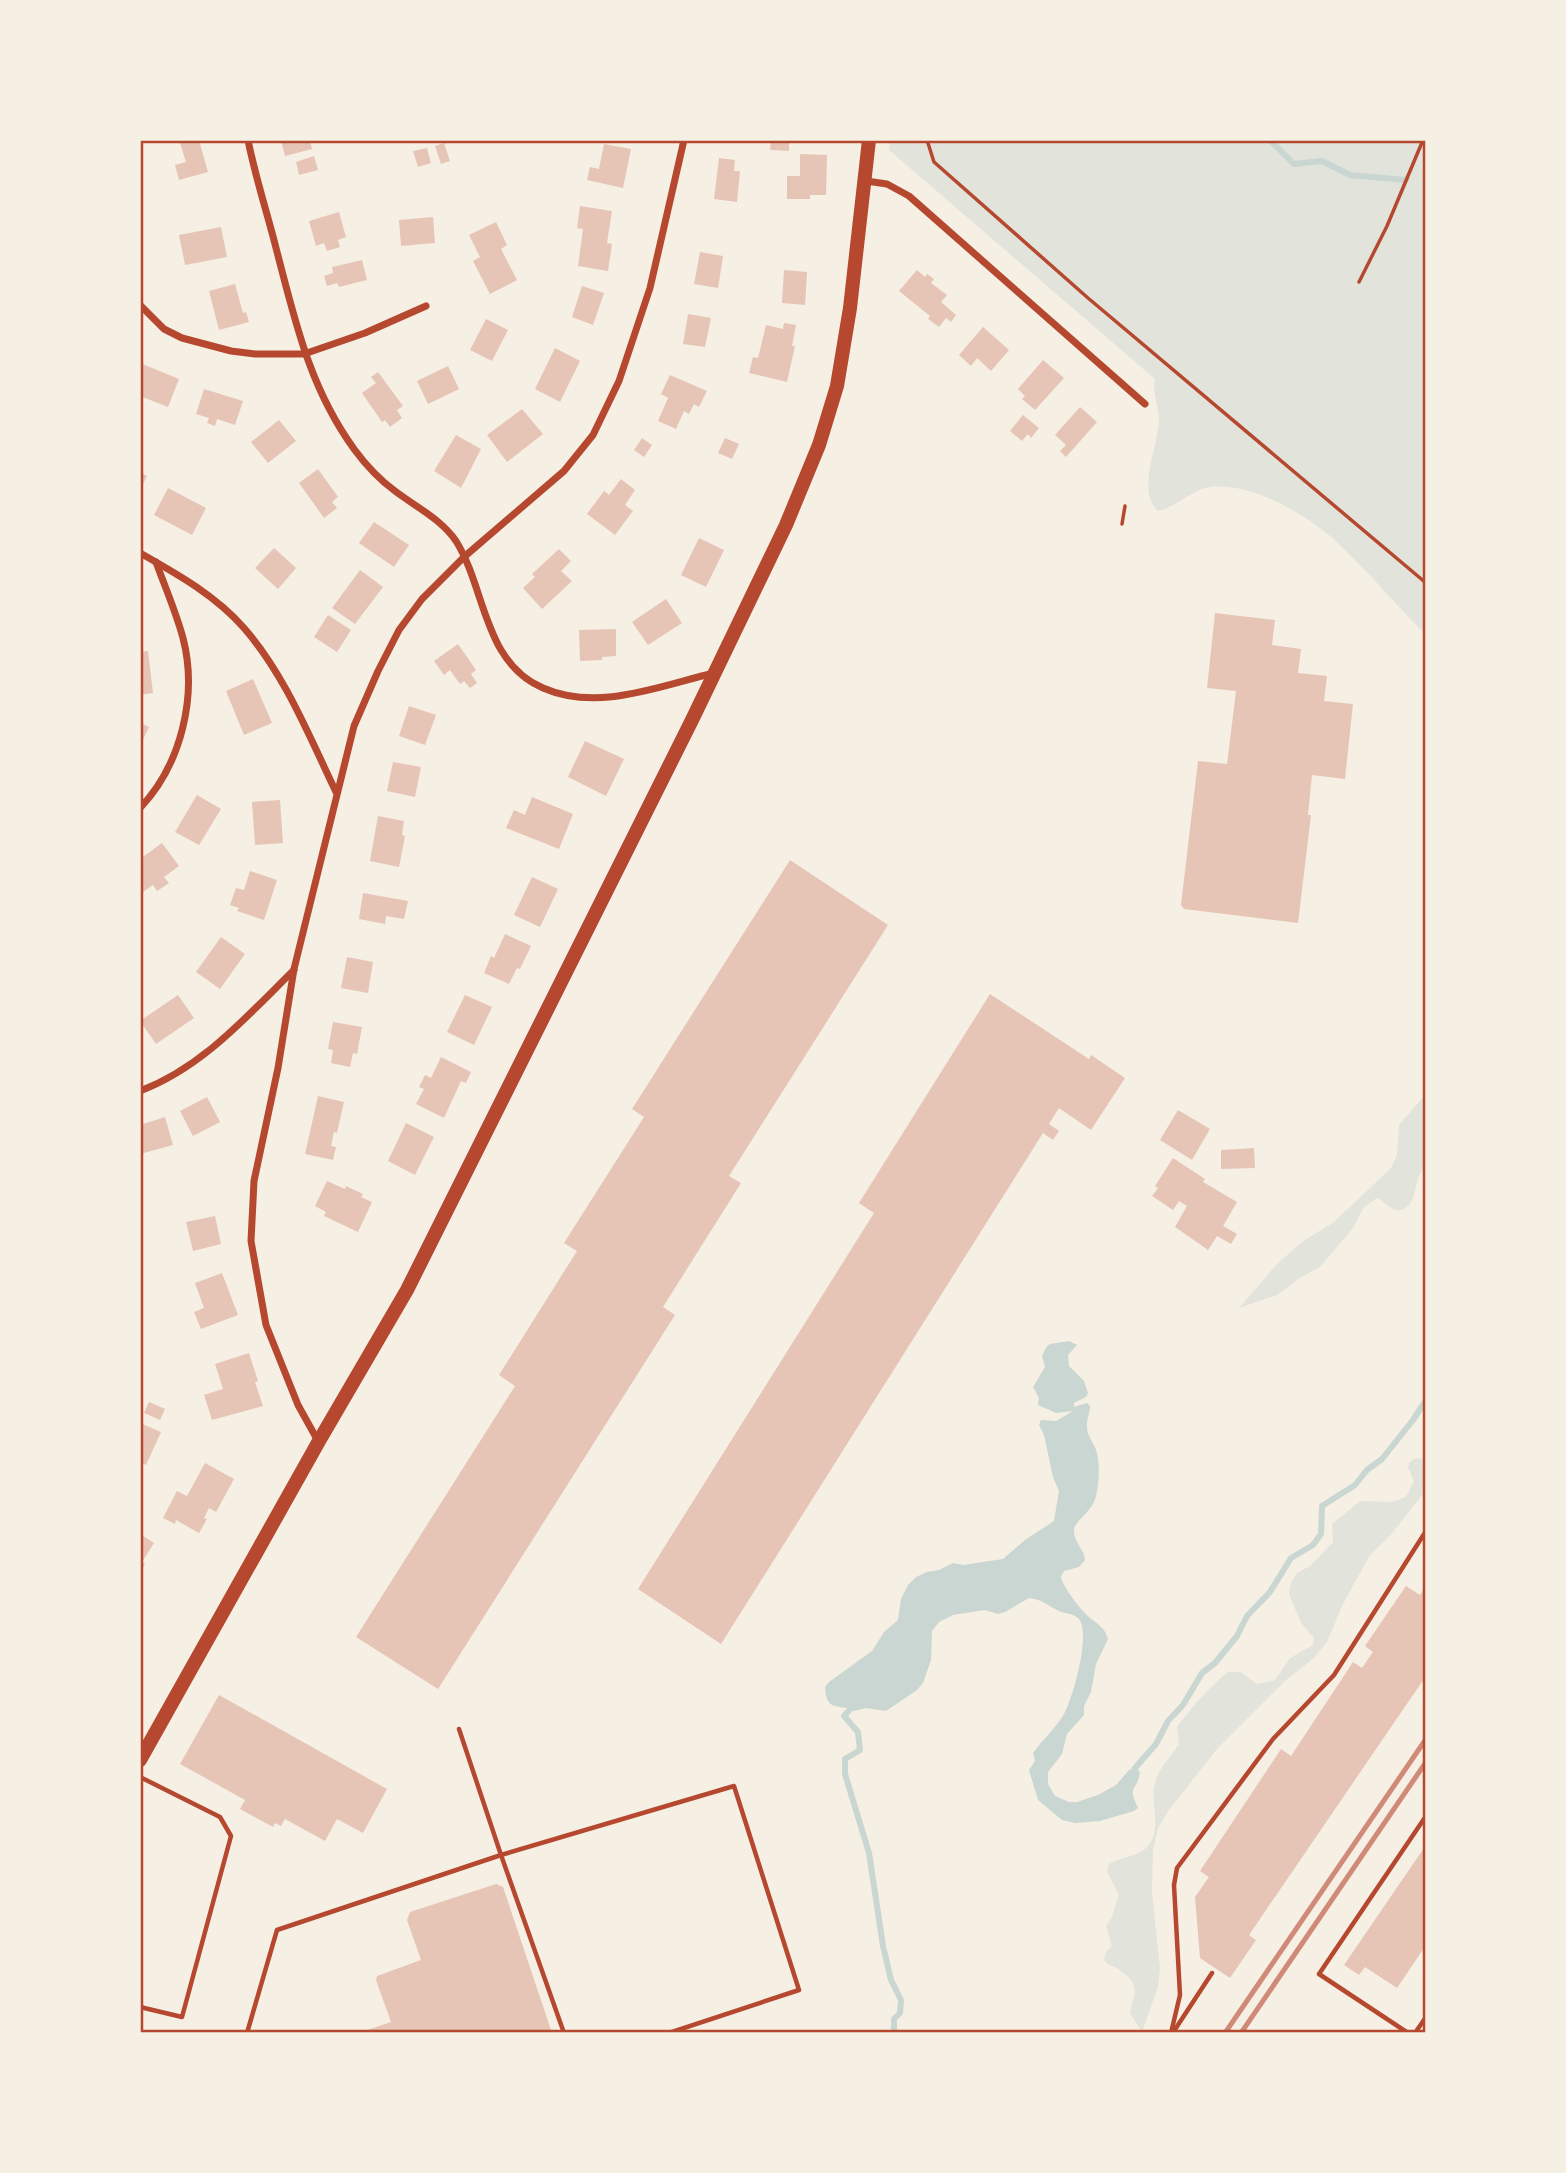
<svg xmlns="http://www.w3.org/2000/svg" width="1566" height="2173" font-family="Quicksand,sans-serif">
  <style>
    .green { fill: #e2e4dc }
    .water { fill: #c9d6d2 }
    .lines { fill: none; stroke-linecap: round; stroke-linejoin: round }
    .stream { stroke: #c9d6d2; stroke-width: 6 }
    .building { fill: #e6c5b7 }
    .path { stroke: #b5482f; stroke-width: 3.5 }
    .service { stroke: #b5482f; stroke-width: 4.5 }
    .minor { stroke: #b5482f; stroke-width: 7 }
    .primary { stroke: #b5482f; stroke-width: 14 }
    .rail { stroke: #cf8b77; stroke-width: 5 }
    .neatline { fill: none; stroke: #b5482f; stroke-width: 2.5 }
  </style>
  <rect width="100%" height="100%" fill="#f6efe4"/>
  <g class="green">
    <path d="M890,140H1426V635C1397,606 1370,574 1340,545C1311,517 1253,482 1211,487C1192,489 1177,507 1158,511C1135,491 1160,443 1159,417C1158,404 1152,392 1155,379L889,150Z"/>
    <path d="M1426,1094C1426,1105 1428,1159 1426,1165C1424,1170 1419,1173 1418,1179C1415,1189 1414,1208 1400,1210C1391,1211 1385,1202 1377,1198L1364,1207L1353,1228L1320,1267L1300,1278L1277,1295L1239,1308L1277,1264L1302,1242L1334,1222L1391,1168L1397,1155L1399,1125Z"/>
    <path d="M1421,1458L1426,1461V1490L1389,1537L1370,1555L1342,1606L1327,1642L1314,1658L1286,1680L1217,1749L1169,1810L1158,1828L1153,1850L1152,1891L1160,1969L1158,1987L1142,2032L1130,2013C1134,1992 1143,1986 1118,1969C1112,1965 1109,1966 1104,1960L1106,1952L1112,1946L1106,1926L1112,1917L1119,1894L1107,1872L1109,1864C1121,1857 1140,1856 1148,1846C1162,1828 1151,1806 1154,1787C1157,1770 1170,1758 1179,1744L1177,1727C1192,1707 1208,1688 1228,1672H1241L1257,1684L1275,1680L1290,1658L1313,1645L1314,1638L1301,1623L1289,1594L1291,1582L1297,1573L1310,1566L1333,1542L1332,1524L1360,1501L1392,1502L1406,1497L1414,1481L1408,1468L1409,1463L1414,1459Z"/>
  </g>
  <path class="water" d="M1069,1341L1077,1345L1068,1355L1069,1366L1084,1381L1088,1393L1086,1397L1074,1403V1407L1087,1403L1090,1406C1090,1413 1086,1420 1087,1427C1087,1437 1095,1444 1097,1453C1100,1466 1099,1483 1096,1496C1093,1512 1073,1521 1074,1531C1074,1543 1085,1550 1085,1560L1079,1567L1064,1571L1061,1577C1064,1589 1081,1610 1090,1618C1098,1624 1105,1628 1108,1639L1096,1664L1091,1692L1084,1706V1715L1067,1734L1062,1754L1048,1772V1784L1055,1796L1069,1802H1077L1098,1795L1116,1785L1129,1770L1138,1769L1140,1773C1136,1793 1127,1784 1138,1808L1134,1811L1100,1821L1075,1823L1062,1820L1038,1800L1029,1770L1035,1761L1033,1753C1043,1739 1055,1729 1064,1714C1073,1698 1091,1634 1079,1619C1073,1613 1066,1614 1059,1611C1048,1606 1042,1599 1029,1598L1005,1612L998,1614L985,1610L953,1615L939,1622L932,1631L931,1660L923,1683L917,1690L886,1711L866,1708L854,1711C839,1703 826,1713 825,1687L829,1682L872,1651L884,1632L898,1620L901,1599L908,1585L916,1577L927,1572L939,1570L953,1563L963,1565L1003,1559L1025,1540L1054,1521L1059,1491L1053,1477L1044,1435L1039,1425L1041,1420L1056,1421L1073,1411L1056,1413L1038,1405L1039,1398L1033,1387L1045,1367L1042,1356L1047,1346L1050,1344Z"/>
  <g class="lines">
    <g class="stream">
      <path d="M1270,140L1294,164L1322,161L1350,175L1406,180"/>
      <path d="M856,1703L844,1716L858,1732L860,1750L845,1759V1774L869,1853L883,1946L891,1980L901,2000L900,2013L894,2019V2033"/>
      <path d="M1132,1775L1135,1768L1156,1744L1168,1721L1183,1705L1202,1673L1215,1663L1237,1636L1247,1616L1270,1592L1291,1558L1313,1545L1321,1534L1322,1506L1355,1485L1367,1470L1382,1459L1413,1420L1426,1400"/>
    </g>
  </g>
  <g class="building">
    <path d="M188,140H199L208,172L179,180L175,165L186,162L180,143Z"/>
    <path d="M281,140H310L312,149L285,156Z"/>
    <path d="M771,140H789V151L770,150Z"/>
    <path d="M444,143L450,161L441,164L435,146Z"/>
    <path d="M604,144L631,149L623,188L587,180L590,167L599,169Z"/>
    <path d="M427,148L431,163L418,167L413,151Z"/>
    <path d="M800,154L827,155L826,195H810V199H787V176H800Z"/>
    <path d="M314,156L318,170L299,175L296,162Z"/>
    <path d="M719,158L735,160L734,171H740L737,202L714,199Z"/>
    <path d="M580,206L612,211L607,243L612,244L608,271L578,266L583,229L577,228Z"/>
    <path d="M339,212L346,237L338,240L340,247L327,251L324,243L316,246L309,221Z"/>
    <path d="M433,217L435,243L401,246L399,220Z"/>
    <path d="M496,222L507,245L501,249L517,280L490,294L473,261L480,257L469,235Z"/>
    <path d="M221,227L227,257L185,265L179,235Z"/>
    <path d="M700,252L723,256L718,288L694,284Z"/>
    <path d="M362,260L367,280L339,287L337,283L327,286L324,276L333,273L332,267Z"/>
    <path d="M784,270L807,272L805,305L782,303Z"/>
    <path d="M917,270L925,277L927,274L934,279L931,283L947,295L941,302L956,315L951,322L946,318L939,327L928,319L930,316L899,291Z"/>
    <path d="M235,284L243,313L246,312L249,322L219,330L209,291Z"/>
    <path d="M582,286L604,293L593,325L572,317Z"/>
    <path d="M688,314L711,318L705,347L683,344Z"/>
    <path d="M486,319L508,330L492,361L470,350Z"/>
    <path d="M784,323L796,325L792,346H795L787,382L749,373L753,357L758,358L766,325L783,329Z"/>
    <path d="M983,327L1009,350L991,371L977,358L971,366L959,355Z"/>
    <path d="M555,348L580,361L560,402L535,389Z"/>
    <path d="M1043,360L1064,378L1035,410L1022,399L1025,396L1018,389Z"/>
    <path d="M140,363L179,379L168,407L140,396Z"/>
    <path d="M448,366L459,389L428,404L417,381Z"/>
    <path d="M378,372L403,406L397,410L402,418L390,427L385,420L382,422L362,393L376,383L371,377Z"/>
    <path d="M670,375L707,391L699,407L694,404L689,414L684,411L676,429L658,421L668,398L661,394Z"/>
    <path d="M204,389L243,401L235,425L217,419L215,426L207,423L209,418L196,414Z"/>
    <path d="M1080,407L1097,422L1066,457L1060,451L1066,445L1055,435Z"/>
    <path d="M522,409L543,434L507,462L487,435Z"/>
    <path d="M1023,415L1039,428L1031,438L1028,434L1022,441L1010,431Z"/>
    <path d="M279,420L296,441L268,463L251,442Z"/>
    <path d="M456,435L481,449L461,488L434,471Z"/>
    <path d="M642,438L652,445L644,457L634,450Z"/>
    <path d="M725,438L739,444L732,459L718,453Z"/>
    <path d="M318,469L338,497L332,502L337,508L324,518L299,483Z"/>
    <path d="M140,472L147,476L140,490Z"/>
    <path d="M621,479L635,490L625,505L633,511L615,535L587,514L604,491L609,495Z"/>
    <path d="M168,488L206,508L192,535L154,515Z"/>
    <path d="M374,522L409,545L394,567L359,543Z"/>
    <path d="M699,538L724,550L706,587L681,575Z"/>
    <path d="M274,548L296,568L278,589L255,568Z"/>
    <path d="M559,549L571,561L561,571L572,581L542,609L523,588L535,577L532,574Z"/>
    <path d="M360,570L383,587L355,624L332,608Z"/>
    <path d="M666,599L682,623L648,645L632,622Z"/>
    <path d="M1215,613L1275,620L1272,645L1301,649L1298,673L1327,676L1324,701L1353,704L1345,779L1312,775L1308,815H1311L1298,923L1184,909L1181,905L1198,761L1227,764L1236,691L1207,688Z"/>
    <path d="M328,615L351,630L337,652L314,637Z"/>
    <path d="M616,629V656L602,657V660L580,661L579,630Z"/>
    <path d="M458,644L476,670L471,674L477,683L470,688L464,681L460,684L450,670L444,675L434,661Z"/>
    <path d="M148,651L153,693L140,695V652Z"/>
    <path d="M253,679L272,723L244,735L226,691Z"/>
    <path d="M409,706L436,715L425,745L399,736Z"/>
    <path d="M140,723L149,727L140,746Z"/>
    <path d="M585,741L624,759L606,796L568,777Z"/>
    <path d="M393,762L421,767L415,797L387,791Z"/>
    <path d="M197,795L221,809L199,845L175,832Z"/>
    <path d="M532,797L573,814L559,849L506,828L514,810L525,815Z"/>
    <path d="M280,800L283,843L255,845L252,802Z"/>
    <path d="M378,816L404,821L402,835L405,836L399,867L370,861Z"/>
    <path d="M162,843L179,866L164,877L169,883L157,891L153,885L140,894V859Z"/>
    <path d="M790,860L888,925L729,1176L741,1183L663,1307L675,1315L438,1689L356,1637L515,1386L499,1375L577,1251L564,1243L644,1117L632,1109Z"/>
    <path d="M250,871L277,880L264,920L237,911L239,908L230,905L236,888L244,890Z"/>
    <path d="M532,877L558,889L540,927L514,915Z"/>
    <path d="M363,893L408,901L404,919L386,916L385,924L359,919Z"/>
    <path d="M505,934L531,946L520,969L517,968L509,984L484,973L491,956L494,958Z"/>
    <path d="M221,937L245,954L220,989L196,972Z"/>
    <path d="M347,957L373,962L368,993L341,988Z"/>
    <path d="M990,994L1089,1059L1091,1055L1125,1078L1091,1130L1059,1108L1049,1124L1059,1131L1053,1140L1043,1133L721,1644L638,1589L874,1213L859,1203Z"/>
    <path d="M178,995L194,1018L156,1044L140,1021Z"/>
    <path d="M465,995L492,1007L474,1045L447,1032Z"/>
    <path d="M333,1022L362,1027L357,1054L353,1053L350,1067L331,1063L333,1050L328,1049Z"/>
    <path d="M441,1057L471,1072L466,1083L461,1081L444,1118L416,1104L424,1089L419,1087L425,1075L431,1078Z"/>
    <path d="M318,1096L344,1102L337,1133L334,1132L331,1146L336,1147L333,1160L305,1154Z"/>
    <path d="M207,1097L220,1122L193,1136L180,1111Z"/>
    <path d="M1178,1110L1210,1129L1192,1160L1160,1140Z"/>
    <path d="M165,1117L173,1145L140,1154V1125Z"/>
    <path d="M406,1123L434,1137L415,1175L388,1161Z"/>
    <path d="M1254,1148L1255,1168L1221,1169V1150Z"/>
    <path d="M1173,1158L1205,1179L1203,1182L1237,1202L1223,1226L1237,1234L1231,1244L1217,1236L1208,1250L1175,1227L1187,1206L1179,1201L1173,1210L1152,1196L1158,1188L1155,1186Z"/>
    <path d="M327,1181L345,1189L346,1186L363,1194L361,1197L372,1202L358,1232L324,1216L326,1212L315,1206Z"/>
    <path d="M215,1216L221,1244L193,1251L186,1222Z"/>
    <path d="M222,1273L238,1315L201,1329L194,1312L204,1308L195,1283Z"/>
    <path d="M249,1353L258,1381L255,1382L263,1406L212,1420L204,1395L223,1389L215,1364Z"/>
    <path d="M149,1402L165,1409L160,1420L144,1413Z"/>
    <path d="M140,1423L161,1432L146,1465L140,1462Z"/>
    <path d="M205,1463L234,1479L216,1512L209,1508L204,1518L207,1519L199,1533L176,1520L175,1524L163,1518L177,1491L187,1496Z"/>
    <path d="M140,1534L154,1543L142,1562L145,1564L140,1573Z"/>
    <path d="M1426,1585V1676L1249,1935L1256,1940L1230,1978L1200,1958L1195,1897L1209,1877L1200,1871L1281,1749L1291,1756L1353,1662L1362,1668L1373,1652L1365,1646L1406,1586L1420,1595Z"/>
    <path d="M219,1695L387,1789L363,1833L337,1819L325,1841L285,1819L281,1826L275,1823L273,1827L240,1809L245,1800L180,1764Z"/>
    <path d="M1426,1845V1945L1397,1988L1365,1967L1359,1975L1344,1965Z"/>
    <path d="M496,1884L503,1887L552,2033H358L391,2022L376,1980L377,1976L421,1960L407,1920L410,1912Z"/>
  </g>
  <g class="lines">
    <g class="path">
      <path d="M927,140L934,162L1088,298L1426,583"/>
      <path d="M1359,282L1387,226L1423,140"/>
      <path d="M1122,524L1125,506"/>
    </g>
    <g class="service">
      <path d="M140,1777L220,1817L231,1836L182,2017L140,2007"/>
      <path d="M1174,2031L1212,1973"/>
      <path d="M247,2033L277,1930L501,1855L459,1729"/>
      <path d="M564,2033L501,1855L734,1786L799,1990L669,2033"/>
      <path d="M1171,2033L1180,1995L1174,1885L1177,1868L1273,1739L1334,1675L1426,1531"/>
      <path d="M1408,2033L1319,1974L1426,1816"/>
      <path d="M1415,2033L1426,2017"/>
    </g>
    <g class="minor">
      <path d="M248,140C255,176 267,212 276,248C295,320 309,387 354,449C365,464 380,480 395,491C416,507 441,519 456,541C486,589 483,662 543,688C598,712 659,686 714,673"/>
      <path d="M866,181L887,184L909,196L1145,404"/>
      <path d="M140,305L164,329L182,338L231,351L255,354H304L365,333L426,306"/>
      <path d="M140,553C177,574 215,595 244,628C285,675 309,736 336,792"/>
      <path d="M140,808C181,765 198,696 183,638C176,612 165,587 156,562"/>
      <path d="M140,1091C203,1067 247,1016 294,970"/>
      <path d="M318,1441L298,1405L266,1325L251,1241L254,1181L278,1068L294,969L354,726L378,671L399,630L422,599L464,557L564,471L593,435L619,381L650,288L684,140"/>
    </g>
    <path class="primary" d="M140,1760L319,1441L407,1290L692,720L786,525L819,445L837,386L850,308L869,140"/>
    <g class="rail">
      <path d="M1225,2033L1426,1739"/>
      <path d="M1241,2033L1426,1762"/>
    </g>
  </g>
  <rect width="1566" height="2173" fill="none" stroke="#f6efe4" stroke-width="284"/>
  <rect x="142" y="142" width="1282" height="1889" class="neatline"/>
</svg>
